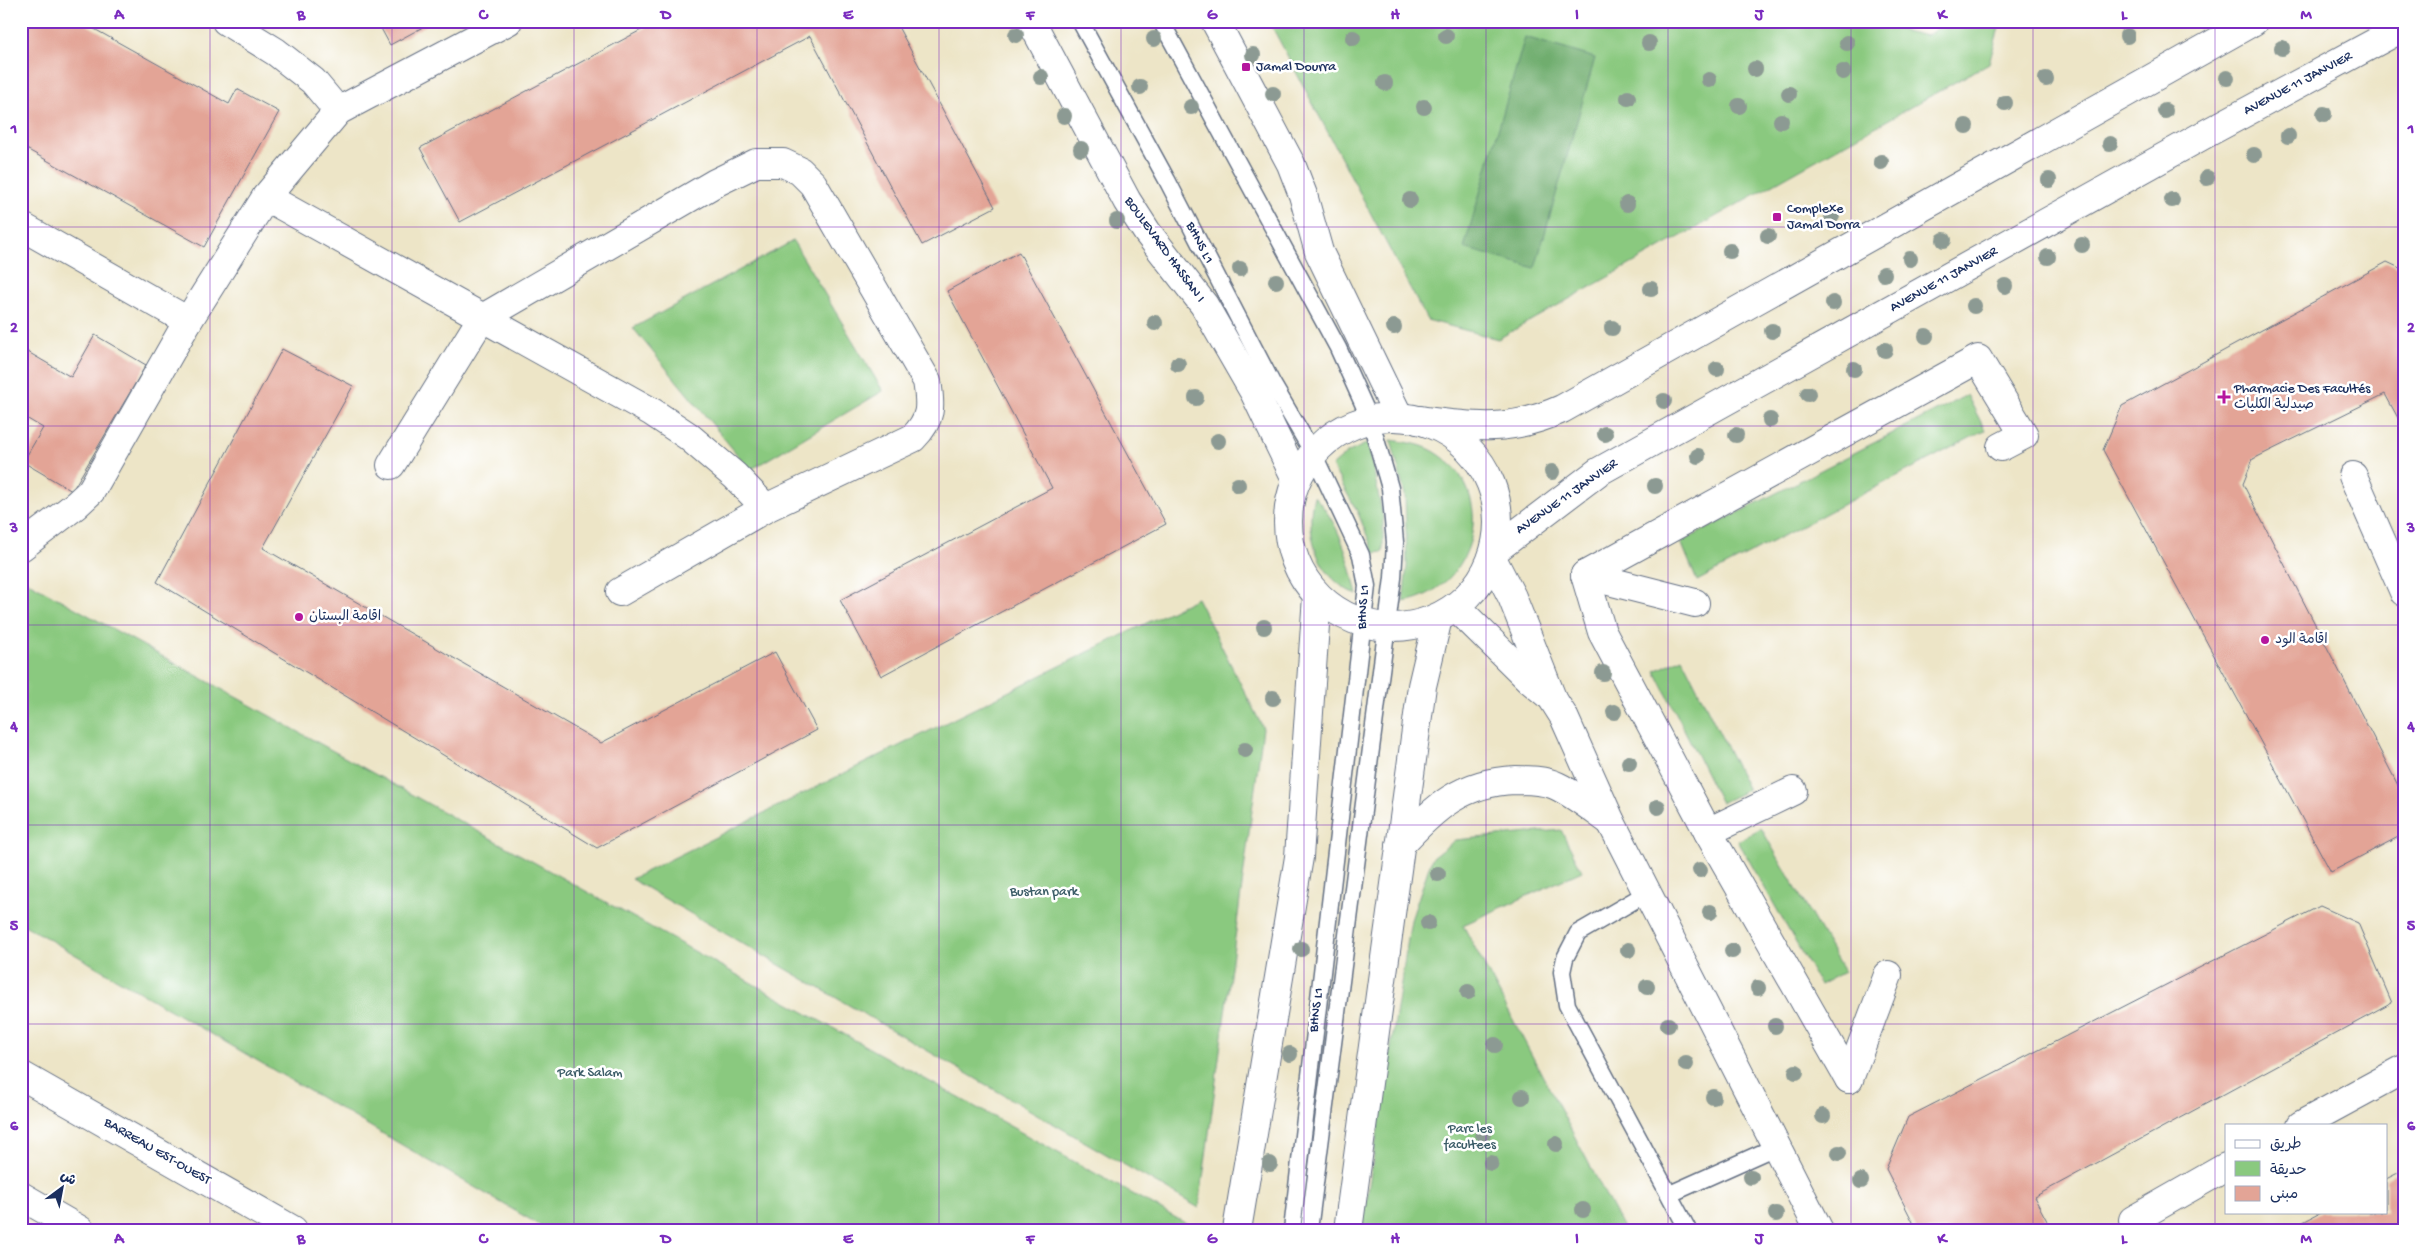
<svg xmlns="http://www.w3.org/2000/svg" width="2425" height="1251" font-family="'Gochi Hand','Playpen Sans Arabic',sans-serif">
  <style>
    .green { fill: #8ac97f; stroke: #527c6e }
    .forest { fill: #6fad6e; stroke: #456e66 }
    .building { fill: #e3a496 }
    .lines { fill: none; stroke-linecap: round; stroke-linejoin: round }
    .lane-casing { stroke: #646f83; stroke-width: 19 }
    .street-casing { stroke: #646f83; stroke-width: 30 }
    .secondary-casing { stroke: #646f83; stroke-width: 30 }
    .primary-casing { stroke: #646f83; stroke-width: 30 }
    .lane { stroke: #fff; stroke-width: 16 }
    .street { stroke: #fff; stroke-width: 28 }
    .secondary { stroke: #fff; stroke-width: 28 }
    .primary { stroke: #fff; stroke-width: 28 }
    .tree { fill: #8c9a93 }
    .grid { fill: none; stroke: #7b2cbf; stroke-width: 1; stroke-opacity: 0.55 }
    .poi-dot { fill: #b5179e; stroke: #fff; stroke-width: 2 }
    .labels { text-anchor: middle; dominant-baseline: central; stroke-width: 5; stroke-linejoin: round; paint-order: stroke }
    .poi-label { font-size: 14px; fill: #1b2f5e; stroke: #fff; text-anchor: start }
    .street-label { font-size: 14px; fill: #1b2f5e; stroke: #fff }
    .park-label { font-size: 14px; fill: #3c5d68; stroke: #fff }
    .neatline { fill: none; stroke: #7b2cbf; stroke-width: 2 }
    .grid-label { font-size: 16px; text-anchor: middle; font-weight: bold; fill: #7b2cbf }
  </style>
  <rect width="100%" height="100%" fill="#fff"/>
  <filter id="ink" filterUnits="userSpaceOnUse"><feTurbulence type="fractalNoise" baseFrequency=".02" numOctaves="2"/><feDisplacementMap in="SourceGraphic" scale="10" xChannelSelector="R" yChannelSelector="G"/><feConvolveMatrix kernelMatrix="1 2 1 2 8 2 1 2 1" color-interpolation-filters="sRGB"/></filter>
  <filter id="wash" filterUnits="userSpaceOnUse"><feTurbulence type="fractalNoise" baseFrequency=".0096" numOctaves="4" result="noise"/><feDisplacementMap in="SourceGraphic" scale="20" xChannelSelector="R" yChannelSelector="G"/><feGaussianBlur stdDeviation="1.12" result="paint"/><feColorMatrix in="noise" values="0 0 0 0 0 0 0 0 0 0 0 0 0 0 0 0 0 1.4 0 .05"/><feComposite in="paint" operator="in"/></filter>
  <g filter="url(#wash)">
    <rect width="100%" height="100%" fill="#ede5c7"/>
    <g class="green">
      <path d="M1269,21H1862L1926,36L1949,21H2001L1989,63L1498,339L1427,320Z"/>
      <path d="M793,241L883,391L750,470L633,328Z"/>
      <path d="M1967,395L1985,430L1697,581L1681,542Z"/>
      <path d="M1391,440C1406,442 1422,444 1435,452C1501,492 1476,590 1403,602L1407,566L1405,495Z"/>
      <path d="M1368,443L1383,517V552L1374,553L1358,513L1332,466L1347,453Z"/>
      <path d="M1314,496C1340,524 1349,558 1357,595C1318,578 1304,536 1314,496Z"/>
      <path d="M21,578L1035,1140L1198,1230H548L21,923Z"/>
      <path d="M1197,598L1263,728L1199,1208L631,879Z"/>
      <path d="M1682,658L1748,790L1721,803L1655,671Z"/>
      <path d="M1761,828L1844,972L1820,985L1738,841Z"/>
      <path d="M1561,830L1582,871L1463,925L1624,1230H1362L1411,920L1432,858L1455,840Z"/>
    </g>
    <path class="forest" d="M1525,37L1595,58L1535,268L1464,248Z"/>
    <g id="blocks">
      <g class="building">
        <path d="M21,21H80L229,104L237,89L279,112L204,247L21,146Z"/>
        <path d="M377,21H434L390,45Z"/>
        <path d="M658,21H895L995,207L922,245L810,36L460,222L420,148Z"/>
        <path d="M1019,252L1166,524L881,676L840,600L1052,488L947,291Z"/>
        <path d="M2387,262L2404,270V429L2385,394L2253,459L2243,484L2404,797V834L2331,872L2103,450L2122,406Z"/>
        <path d="M95,335L146,365L72,491L23,462L43,428L21,415V348L71,377Z"/>
        <path d="M282,349L353,386L263,548L601,743L775,652L817,730L597,848L157,582Z"/>
        <path d="M2320,906L2358,923L2392,1003L2034,1197L2052,1230H1917L1886,1169L1908,1117Z"/>
        <path d="M2404,1170V1230H2288L2322,1212H2386V1179Z"/>
      </g>
    </g>
  </g>
  <g filter="url(#ink)">
    <use href="#blocks" fill-opacity="0" stroke="#646f83" stroke-width="1"/>
    <g class="lines">
      <defs>
        <g id="lane">
          <path d="M1080,21L1167,180L1272,383L1313,453L1361,555L1367,586L1292,1230"/>
          <path d="M1161,21L1338,348L1370,419L1390,488L1395,542L1393,578L1309,1230"/>
          <path d="M1647,893L1578,933L1565,958L1562,972L1567,1005L1688,1230"/>
          <path d="M1670,1194L1775,1147"/>
        </g>
        <g id="street">
          <path d="M226,21L276,52L313,81L338,111"/>
          <path d="M266,197L652,412L688,436L735,476L766,508L913,438C932,419 931,406 927,381L813,184L800,171L783,163H756L715,183L481,319L391,465"/>
          <path d="M21,226L188,321L266,197L338,111L508,21"/>
          <path d="M2353,476L2404,592"/>
          <path d="M21,547L76,505L91,491L188,321"/>
          <path d="M1492,558L1512,597L1552,698L1564,717L1611,822L1819,1230"/>
          <path d="M1585,575L1602,632L1708,832L1849,1079"/>
          <path d="M1585,575L1978,359L2024,435L2001,447"/>
          <path d="M1585,575L1695,603"/>
          <path d="M620,592L766,508"/>
          <path d="M1456,607L1530,680L1547,694"/>
          <path d="M1708,832L1793,791"/>
          <path d="M1849,1079L1888,975"/>
          <path d="M2301,1125L2404,1069"/>
          <path d="M2133,1220L2226,1167"/>
        </g>
        <g id="secondary">
          <path d="M1031,21L1127,201L1147,232L1204,305L1220,333L1254,392L1296,479"/>
          <path d="M1215,21L1291,164L1303,195L1319,252L1399,417"/>
          <circle cx="1393" cy="522" r="105"/>
          <path d="M1418,420C1473,427 1509,433 1562,409L2254,21"/>
          <path d="M1495,550L1598,472L2209,132L2404,27"/>
          <path d="M1400,845C1434,808 1462,782 1515,780C1528,780 1545,780 1557,786C1576,795 1594,810 1611,822"/>
          <path d="M1237,1230L1299,857L1317,596"/>
          <path d="M1348,1230L1422,686L1438,618"/>
        </g>
        <g id="primary">
          <path d="M21,1075L293,1230"/>
          <path d="M21,1196L80,1230"/>
        </g>
      </defs>
      <use href="#lane" class="lane-casing"/>
      <use href="#street" class="street-casing"/>
      <use href="#secondary" class="secondary-casing"/>
      <use href="#primary" class="primary-casing"/>
      <use href="#lane" class="lane"/>
      <use href="#street" class="street"/>
      <use href="#secondary" class="secondary"/>
      <use href="#primary" class="primary"/>
    </g>
    <g class="tree">
      <circle cx="1016" cy="35" r="8"/>
      <circle cx="1446" cy="36" r="8"/>
      <circle cx="2127" cy="36" r="8"/>
      <circle cx="1353" cy="38" r="8"/>
      <circle cx="1154" cy="39" r="8"/>
      <circle cx="1649" cy="43" r="8"/>
      <circle cx="1847" cy="43" r="8"/>
      <circle cx="2282" cy="48" r="8"/>
      <circle cx="1253" cy="55" r="8"/>
      <circle cx="1755" cy="69" r="8"/>
      <circle cx="1843" cy="72" r="8"/>
      <circle cx="1041" cy="77" r="8"/>
      <circle cx="2227" cy="78" r="8"/>
      <circle cx="2046" cy="79" r="8"/>
      <circle cx="1709" cy="80" r="8"/>
      <circle cx="1385" cy="83" r="8"/>
      <circle cx="1140" cy="87" r="8"/>
      <circle cx="1273" cy="94" r="8"/>
      <circle cx="1789" cy="94" r="8"/>
      <circle cx="1628" cy="98" r="8"/>
      <circle cx="2005" cy="103" r="8"/>
      <circle cx="1739" cy="106" r="8"/>
      <circle cx="1191" cy="107" r="8"/>
      <circle cx="1424" cy="107" r="8"/>
      <circle cx="2165" cy="111" r="8"/>
      <circle cx="2324" cy="114" r="8"/>
      <circle cx="1064" cy="116" r="8"/>
      <circle cx="1781" cy="121" r="8"/>
      <circle cx="1966" cy="126" r="8"/>
      <circle cx="2288" cy="136" r="8"/>
      <circle cx="2110" cy="144" r="8"/>
      <circle cx="1081" cy="149" r="8"/>
      <circle cx="2254" cy="155" r="8"/>
      <circle cx="1881" cy="162" r="8"/>
      <circle cx="2207" cy="178" r="8"/>
      <circle cx="2049" cy="180" r="8"/>
      <circle cx="1410" cy="200" r="8"/>
      <circle cx="2172" cy="200" r="8"/>
      <circle cx="1627" cy="204" r="8"/>
      <circle cx="1832" cy="216" r="8"/>
      <circle cx="1117" cy="221" r="8"/>
      <circle cx="1768" cy="236" r="8"/>
      <circle cx="1944" cy="240" r="8"/>
      <circle cx="2082" cy="245" r="8"/>
      <circle cx="1730" cy="251" r="8"/>
      <circle cx="2048" cy="257" r="8"/>
      <circle cx="1910" cy="259" r="8"/>
      <circle cx="1240" cy="269" r="8"/>
      <circle cx="1884" cy="274" r="8"/>
      <circle cx="1276" cy="281" r="8"/>
      <circle cx="2005" cy="286" r="8"/>
      <circle cx="1651" cy="289" r="8"/>
      <circle cx="1833" cy="303" r="8"/>
      <circle cx="1974" cy="306" r="8"/>
      <circle cx="1155" cy="323" r="8"/>
      <circle cx="1394" cy="327" r="8"/>
      <circle cx="1612" cy="328" r="8"/>
      <circle cx="1772" cy="331" r="8"/>
      <circle cx="1926" cy="336" r="8"/>
      <circle cx="1885" cy="350" r="8"/>
      <circle cx="1178" cy="364" r="8"/>
      <circle cx="1717" cy="369" r="8"/>
      <circle cx="1854" cy="369" r="8"/>
      <circle cx="1808" cy="394" r="8"/>
      <circle cx="1196" cy="398" r="8"/>
      <circle cx="1664" cy="401" r="8"/>
      <circle cx="1770" cy="420" r="8"/>
      <circle cx="1605" cy="434" r="8"/>
      <circle cx="1736" cy="435" r="8"/>
      <circle cx="1218" cy="441" r="8"/>
      <circle cx="1698" cy="456" r="8"/>
      <circle cx="1552" cy="472" r="8"/>
      <circle cx="1238" cy="485" r="8"/>
      <circle cx="1655" cy="486" r="8"/>
      <circle cx="1264" cy="627" r="8"/>
      <circle cx="1603" cy="673" r="8"/>
      <circle cx="1273" cy="698" r="8"/>
      <circle cx="1614" cy="712" r="8"/>
      <circle cx="1245" cy="750" r="8"/>
      <circle cx="1629" cy="763" r="8"/>
      <circle cx="1658" cy="807" r="8"/>
      <circle cx="1700" cy="870" r="8"/>
      <circle cx="1438" cy="874" r="8"/>
      <circle cx="1710" cy="912" r="8"/>
      <circle cx="1428" cy="923" r="8"/>
      <circle cx="1301" cy="949" r="8"/>
      <circle cx="1628" cy="950" r="8"/>
      <circle cx="1732" cy="951" r="8"/>
      <circle cx="1647" cy="987" r="8"/>
      <circle cx="1758" cy="988" r="8"/>
      <circle cx="1468" cy="992" r="8"/>
      <circle cx="1668" cy="1025" r="8"/>
      <circle cx="1775" cy="1026" r="8"/>
      <circle cx="1495" cy="1045" r="8"/>
      <circle cx="1290" cy="1054" r="8"/>
      <circle cx="1686" cy="1064" r="8"/>
      <circle cx="1796" cy="1072" r="8"/>
      <circle cx="1522" cy="1097" r="8"/>
      <circle cx="1713" cy="1097" r="8"/>
      <circle cx="1823" cy="1116" r="8"/>
      <circle cx="1483" cy="1134" r="8"/>
      <circle cx="1556" cy="1144" r="8"/>
      <circle cx="1839" cy="1153" r="8"/>
      <circle cx="1491" cy="1163" r="8"/>
      <circle cx="1270" cy="1164" r="8"/>
      <circle cx="1751" cy="1177" r="8"/>
      <circle cx="1861" cy="1181" r="8"/>
      <circle cx="1583" cy="1210" r="8"/>
      <circle cx="1776" cy="1214" r="8"/>
    </g>
  </g>
  <path class="grid" d="M210,21V1230M392,21V1230M574,21V1230M757,21V1230M939,21V1230M1121,21V1230M1304,21V1230M1486,21V1230M1668,21V1230M1851,21V1230M2033,21V1230M2215,21V1230M21,227H2404M21,426H2404M21,625H2404M21,825H2404M21,1024H2404"/>
  <g class="poi-dot">
    <rect x="1241" y="62" width="10" height="10" rx="2.5"/>
    <rect x="1772" y="212" width="10" height="10" rx="2.5"/>
    <path d="M2221.5 389.5h5v5h5v5h-5v5h-5v-5h-5v-5h5z"/>
    <circle cx="299" cy="617" r="5"/>
    <circle cx="2265" cy="640" r="5"/>
  </g>
  <g class="labels">
    <g class="poi-label">
      <text x="1256" y="67">Jamal Dourra</text>
      <text x="1787" y="209">Complexe<tspan x="1787" dy="16">Jamal Dorra</tspan></text>
      <text x="2234" y="389">Pharmacie Des Facultés<tspan x="2234" dy="16">صيدلية الكليات</tspan></text>
      <text x="309" y="617">اقامة البستان</text>
      <text x="2275" y="640">اقامة الود</text>
    </g>
    <g class="street-label">
      <text transform="translate(2298 84) rotate(-28)">AVENUE 11 JANVIER</text>
      <text transform="translate(1199 243) rotate(63)">BHNS L1</text>
      <text transform="translate(1164 250) rotate(54)">BOULEVARD HASSAN I</text>
      <text transform="translate(1944 280) rotate(-29)">AVENUE 11 JANVIER</text>
      <text transform="translate(1567 497) rotate(-35)">AVENUE 11 JANVIER</text>
      <text transform="translate(1364 607) rotate(-86)">BHNS L1</text>
      <text transform="translate(1317 1010) rotate(-83)">BHNS L1</text>
      <text transform="translate(157 1152) rotate(30)">BARREAU EST-OUEST</text>
    </g>
    <g class="park-label">
      <text x="1044" y="892">Bustan park</text>
      <text x="590" y="1073">Park Salam</text>
      <text x="1470" y="1129">Parc les<tspan x="1470" dy="16">facultees</tspan></text>
    </g>
  </g>
  <rect width="2425" height="1251" fill="none" stroke="#fff" stroke-width="55"/>
  <rect x="2225" y="1124" width="162" height="90" fill="#ffffff" stroke="#a4acbf"/>
  <rect x="2235" y="1140" width="25" height="8" fill="#ffffff" stroke="#a4acbf"/>
  <text x="2270" y="1148" font-size="15" fill="#1b2f5e">طريق</text>
  <rect x="2235" y="1161" width="25" height="15" fill="#8ac97f" stroke="#a4acbf"/>
  <text x="2270" y="1174" font-size="15" fill="#1b2f5e">حديقة</text>
  <rect x="2235" y="1186" width="25" height="15" fill="#e3a496" stroke="#a4acbf"/>
  <text x="2270" y="1198" font-size="15" fill="#1b2f5e">مبنى</text>
  <g transform="translate(62 1188) rotate(32)" stroke="#ffffff" stroke-width="4" paint-order="stroke">
  <path d="M0-4L9 19L0 12L-9 19Z" fill="#1b2f5e"/>
  <text y="-8" font-size="14" font-weight="bold" text-anchor="middle" fill="#1b2f5e">ش</text>
  </g>
  <rect x="28" y="28" width="2370" height="1196" class="neatline"/>
  <g class="grid-label">
    <text x="119" y="19">A</text>
    <text x="301" y="19">B</text>
    <text x="483" y="19">C</text>
    <text x="666" y="19">D</text>
    <text x="848" y="19">E</text>
    <text x="1030" y="19">F</text>
    <text x="1212" y="19">G</text>
    <text x="1395" y="19">H</text>
    <text x="1577" y="19">I</text>
    <text x="1759" y="19">J</text>
    <text x="1942" y="19">K</text>
    <text x="2124" y="19">L</text>
    <text x="2306" y="19">M</text>
    <text x="14" y="133">1</text>
    <text x="2411" y="133">1</text>
    <text x="14" y="332">2</text>
    <text x="2411" y="332">2</text>
    <text x="14" y="532">3</text>
    <text x="2411" y="532">3</text>
    <text x="14" y="731">4</text>
    <text x="2411" y="731">4</text>
    <text x="14" y="930">5</text>
    <text x="2411" y="930">5</text>
    <text x="14" y="1130">6</text>
    <text x="2411" y="1130">6</text>
    <text x="119" y="1243">A</text>
    <text x="301" y="1243">B</text>
    <text x="483" y="1243">C</text>
    <text x="666" y="1243">D</text>
    <text x="848" y="1243">E</text>
    <text x="1030" y="1243">F</text>
    <text x="1212" y="1243">G</text>
    <text x="1395" y="1243">H</text>
    <text x="1577" y="1243">I</text>
    <text x="1759" y="1243">J</text>
    <text x="1942" y="1243">K</text>
    <text x="2124" y="1243">L</text>
    <text x="2306" y="1243">M</text>
  </g>
</svg>
